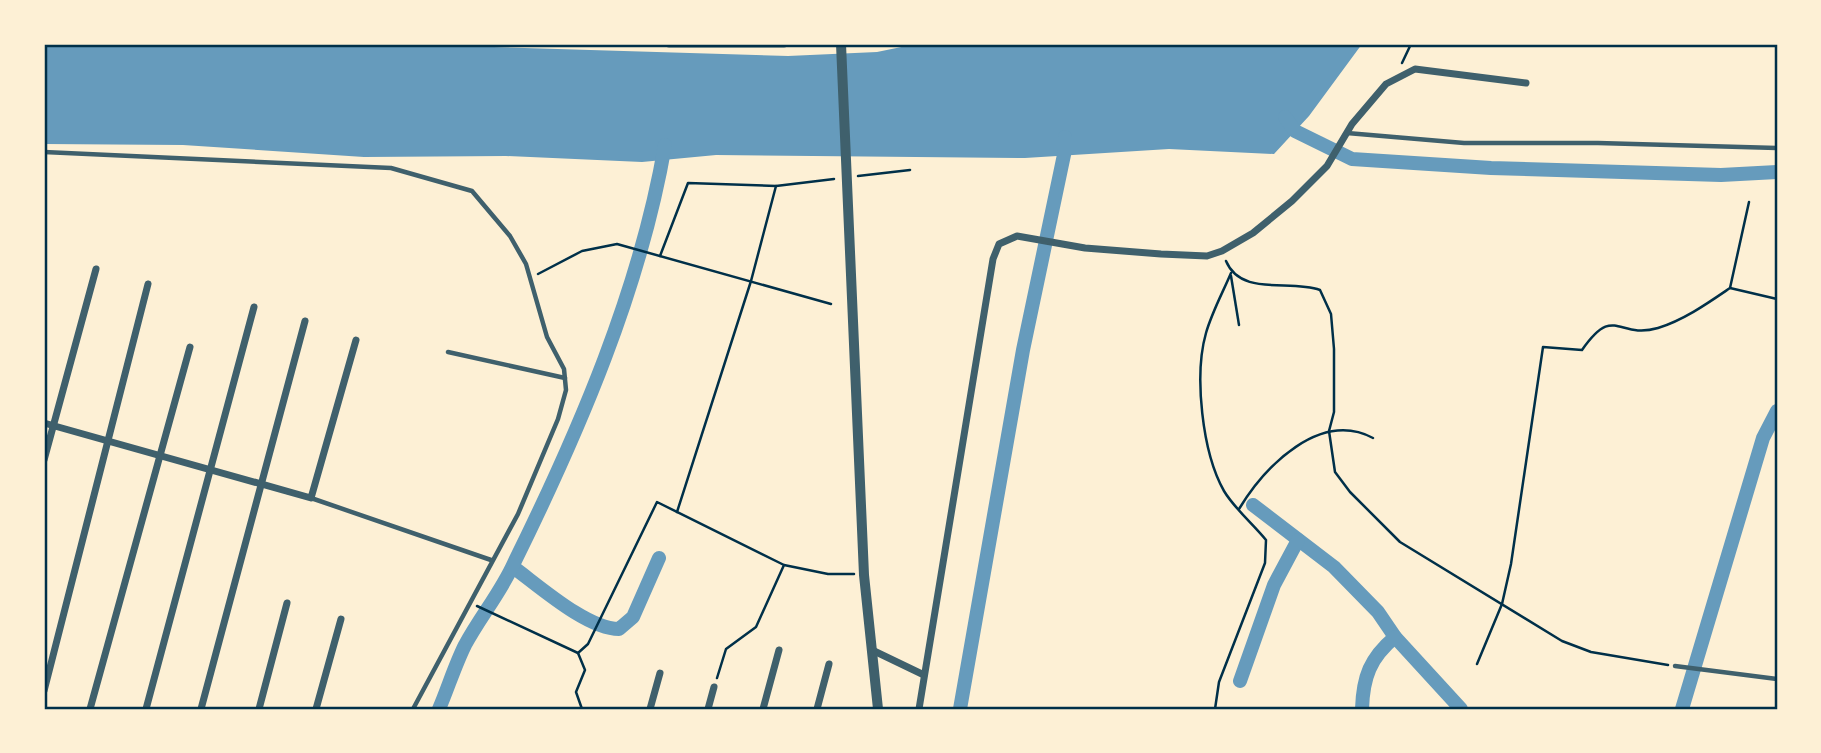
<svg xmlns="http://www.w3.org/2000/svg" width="1821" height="753" font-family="'Roboto Condensed',sans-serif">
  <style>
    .water { fill: #669bbc }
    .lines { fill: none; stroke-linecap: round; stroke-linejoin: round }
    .canal { stroke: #669bbc; stroke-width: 14 }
    .path { stroke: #003049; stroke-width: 2.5 }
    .service { stroke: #3f606c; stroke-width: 4.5 }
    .minor { stroke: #3f606c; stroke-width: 7 }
    .tertiary { stroke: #3f606c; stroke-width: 10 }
    .neatline { fill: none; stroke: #003049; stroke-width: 2.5 }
  </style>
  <rect width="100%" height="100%" fill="#fdf0d5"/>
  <path class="water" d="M44,44H395L788,56L877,52L916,44H1362L1309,116L1274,154L1169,149L1025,158L716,155L642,162L506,156L364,157L183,145L44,144Z"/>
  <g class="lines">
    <g class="canal">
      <path d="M1285,117L1295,131L1352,159L1491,168L1721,175L1777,172"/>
      <path d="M1253,505L1334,567L1378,612L1395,637L1461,709"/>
      <path d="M513,567C539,586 587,629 619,629L633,617L659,558"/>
      <path d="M1240,681L1274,585L1298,540"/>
      <path d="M439,709C448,688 455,665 465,645C480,617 501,592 514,563C579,431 640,290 665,145"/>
      <path d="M960,709L1023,350L1065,150V137"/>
      <path d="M1362,709C1363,677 1370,658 1395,637"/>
      <path d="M1682,709L1763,438L1777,411"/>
    </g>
    <g class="path">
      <path d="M1402,63L1411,44"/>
      <path d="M858,176L910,170"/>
      <path d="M660,256L688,183L776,186L834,179"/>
      <path d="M1226,261C1241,297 1290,279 1320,290L1331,314L1334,349V412L1329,431L1335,472L1350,492L1400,542L1562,641L1591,652L1668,665"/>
      <path d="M538,274L582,251L617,244L831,304"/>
      <path d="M1231,276L1239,325"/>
      <path d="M1730,288L1777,299"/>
      <path d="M1239,509C1265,466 1320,410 1373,438"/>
      <path d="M677,512L751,281L776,186"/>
      <path d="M477,606L578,653L588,644L657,502L784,565"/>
      <path d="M578,653L585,670L576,692L582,709"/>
      <path d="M1477,664L1502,604L1511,564L1543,347L1582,350C1615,303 1617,340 1658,328C1684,320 1708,303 1730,288L1749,202"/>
      <path d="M717,678L726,649L756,627L784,565L828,574H854"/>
      <path d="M1215,709L1219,682L1265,563L1266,540C1253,524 1234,508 1224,491C1202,452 1194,375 1206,333C1212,312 1223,292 1231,273"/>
    </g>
    <g class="service">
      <path d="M1347,133L1464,143H1598L1777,148"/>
      <path d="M44,152L391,168L472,191L510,236L526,264L547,337L564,369L566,390L558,419L518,514L413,709"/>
      <path d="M448,352L565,378"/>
      <path d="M311,498L491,560"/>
      <path d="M1675,666L1777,679"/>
    </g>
    <g class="minor">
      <path d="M669,44H784"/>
      <path d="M44,423L311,498L356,340"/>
      <path d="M44,460L96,269"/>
      <path d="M872,650L924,675"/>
      <path d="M44,691L148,284"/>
      <path d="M90,709L190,347"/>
      <path d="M146,709L254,307"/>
      <path d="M201,709L305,321"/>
      <path d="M259,709L287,603"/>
      <path d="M316,709L341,619"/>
      <path d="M650,709L660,673"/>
      <path d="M708,709L714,687"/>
      <path d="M763,709L779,650"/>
      <path d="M817,709L829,664"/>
      <path d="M919,709L993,259L999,244L1017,236L1085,248L1161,254L1207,256L1222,251L1253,233L1292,201L1327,166L1352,124L1386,84L1415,69L1526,83"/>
    </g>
    <path class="tertiary" d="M841,44L864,575L878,709"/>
  </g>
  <rect width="1821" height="753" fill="none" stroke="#fdf0d5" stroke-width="91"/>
  <rect x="46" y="46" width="1730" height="662" class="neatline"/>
</svg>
